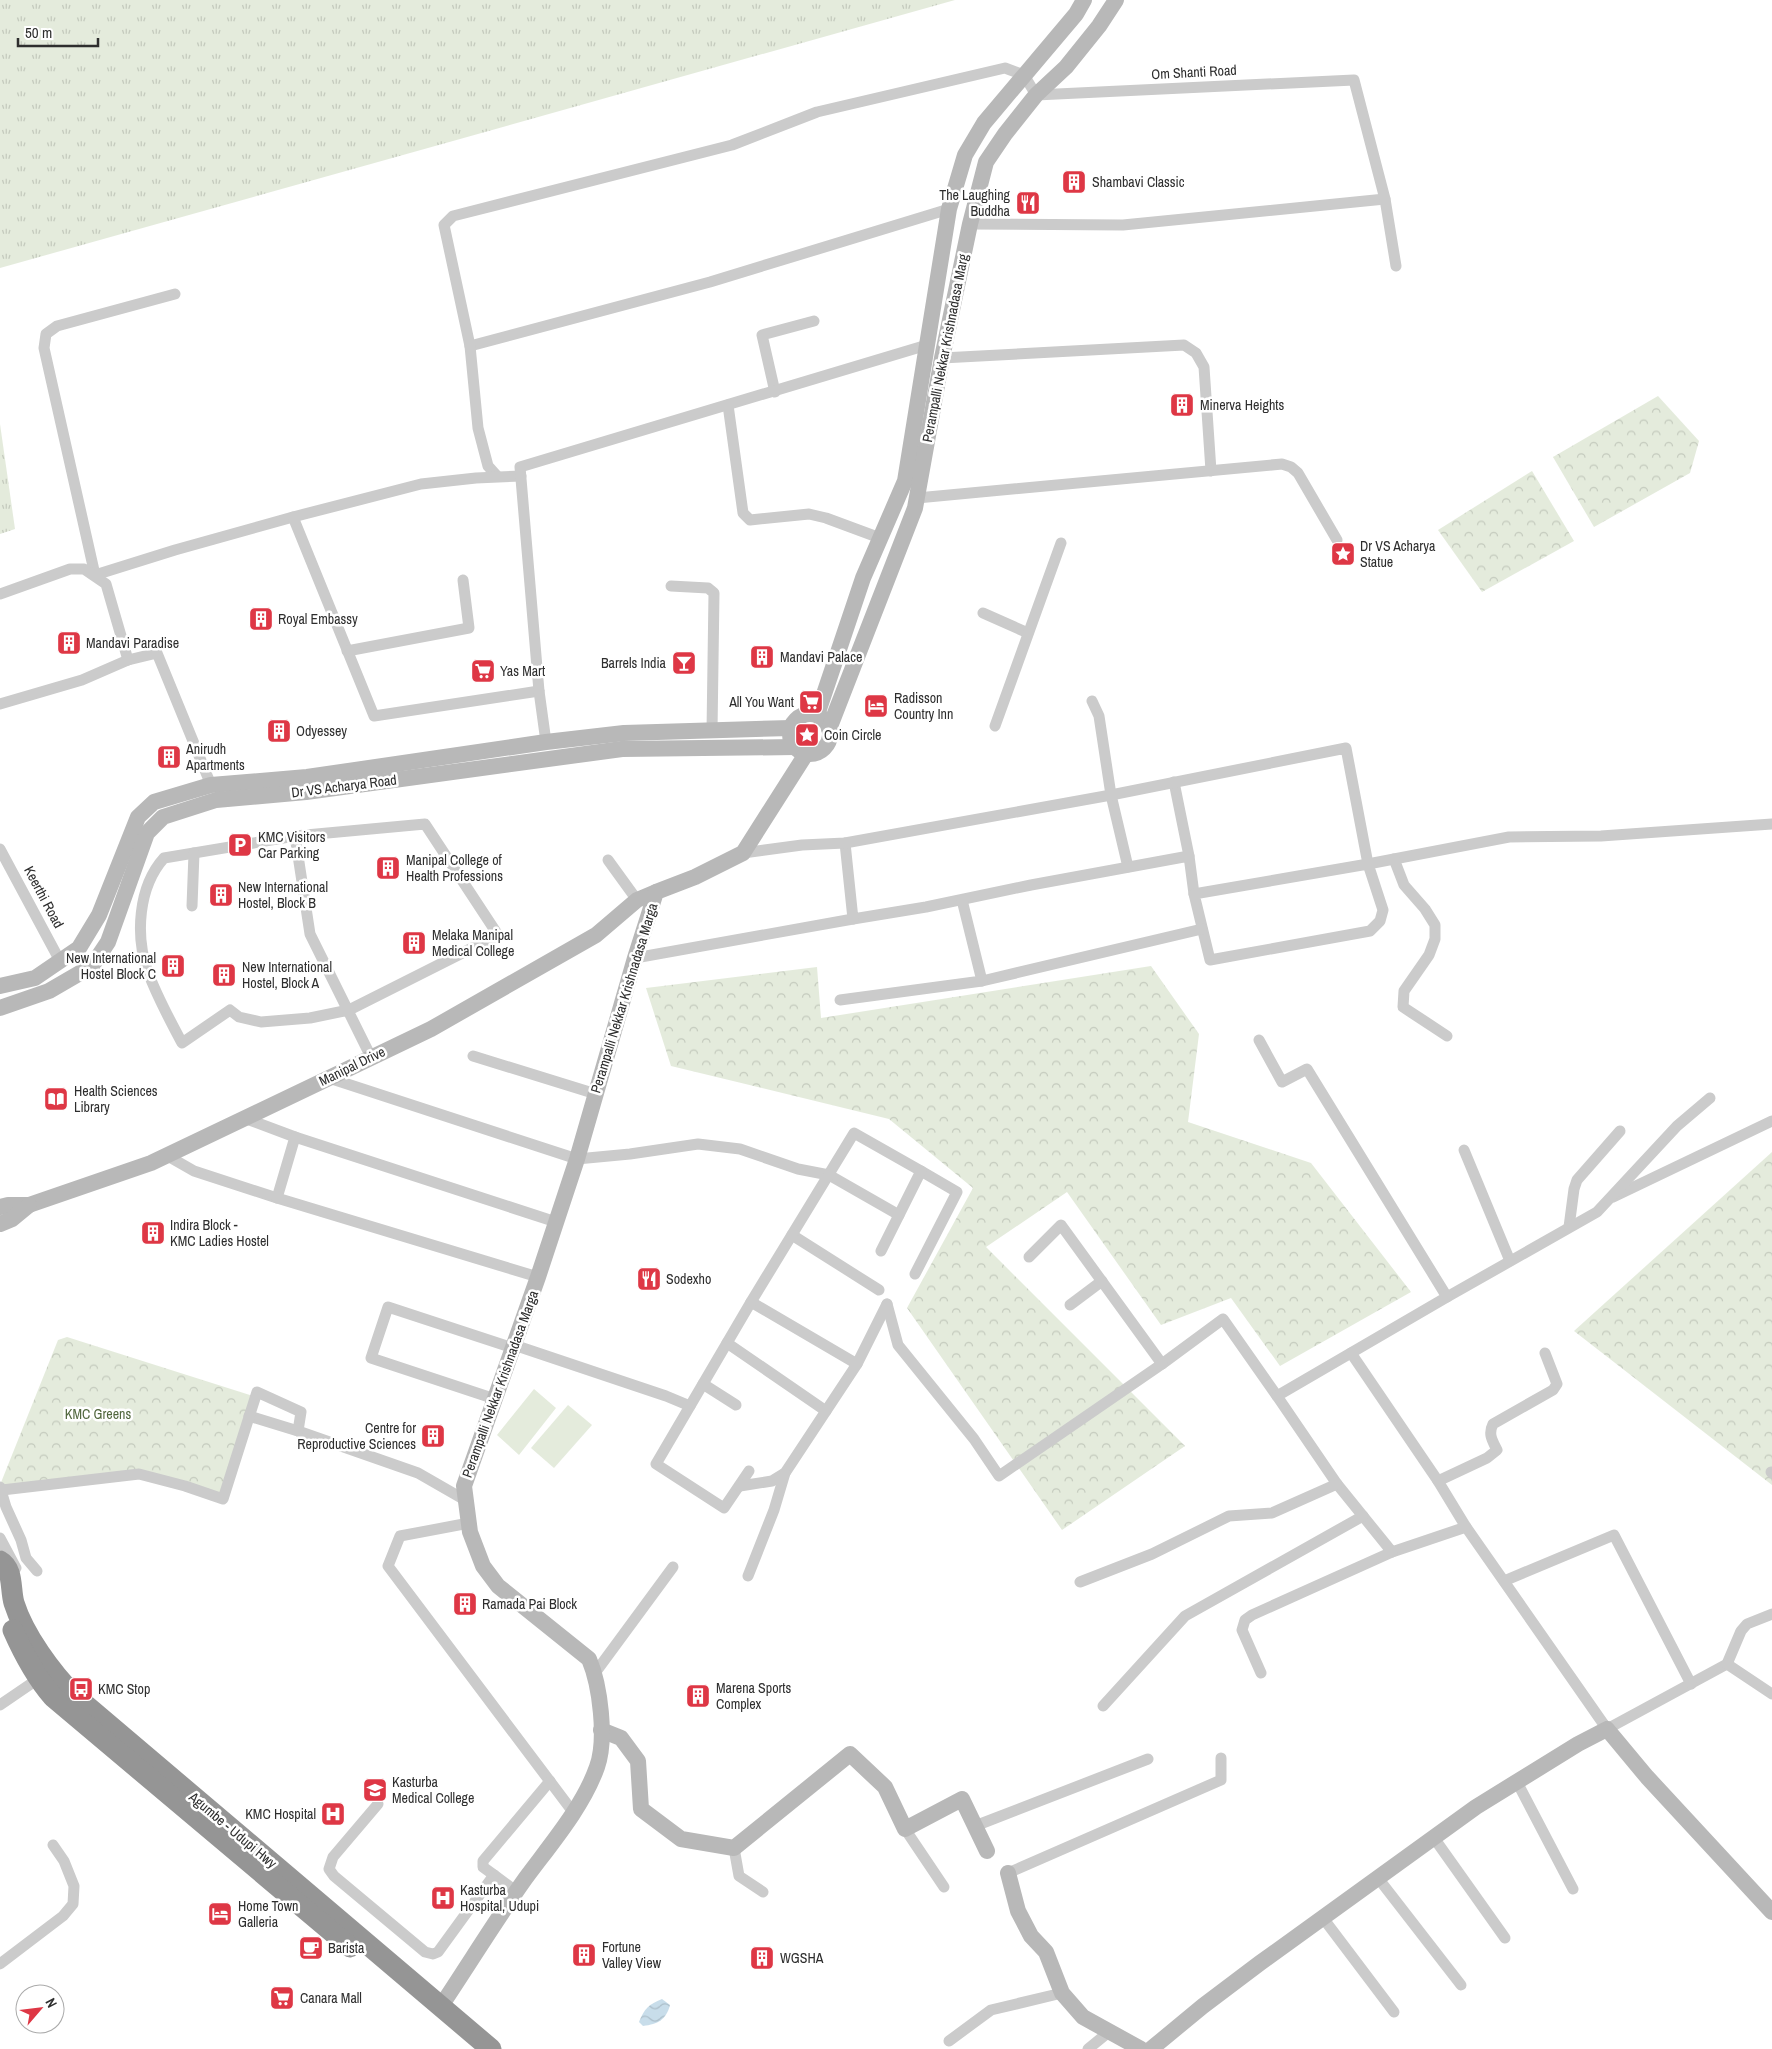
<svg xmlns="http://www.w3.org/2000/svg" width="1772" height="2049" font-family="'Archivo Narrow',sans-serif">
  <style>
    .grass { fill: url(#grass-tufts) }
    .forest { fill: url(#forest-crowns) }
    .pitch { fill: #e4ebdc }
    .water { fill: url(#water-waves) }
    .lines { fill: none; stroke-linecap: round; stroke-linejoin: round }
    .street { stroke: #cbcbcb; stroke-width: 11 }
    .secondary { stroke: #b8b8b8; stroke-width: 16 }
    .highway { stroke: #959595; stroke-width: 21 }
    .labels { text-anchor: middle; dominant-baseline: central; stroke-width: 5; stroke-linejoin: round; paint-order: stroke }
    .street-label { font-size: 14px; fill: #2e2e2e; stroke: #fff }
    .poi-label { font-size: 14px; fill: #2e2e2e; stroke: #fff; text-anchor: start }
    .park-label { font-size: 14px; fill: #51673d; stroke: #fff }
  </style>
  <defs>
    <pattern id="grass-tufts" width="24" height="20" patternUnits="userSpaceOnUse" patternTransform="scale(1.25)"><rect width="24" height="20" fill="#e4ebdc"/><path d="M3 7l-1-3M5 7V3M7 7l1-3M15 17l-1-3M17 17v-4M19 17l1-3" fill="none" stroke="#c4cabd"/></pattern>
    <pattern id="forest-crowns" width="20" height="18" patternUnits="userSpaceOnUse" patternTransform="scale(1.25)"><rect width="20" height="18" fill="#e4ebdc"/><path d="M2 6a3 3 0 1 1 6 0M12 15a3 3 0 1 1 6 0" fill="none" stroke="#c4cabd"/></pattern>
    <pattern id="water-waves" width="16" height="10" patternUnits="userSpaceOnUse" patternTransform="scale(1.25)"><rect width="16" height="10" fill="#c8ddea"/><path d="M0 5q4-4 8 0t8 0" fill="none" stroke="#acbec9"/></pattern>
  </defs>
  <rect width="100%" height="100%" fill="#fff"/>
  <g class="grass">
    <path d="M0,0H955L0,268Z"/>
    <path d="M0,424L15,529L0,534Z"/>
  </g>
  <g class="forest">
    <path d="M1658,396L1699,441L1690,473L1594,527L1553,457Z"/>
    <path d="M1532,471L1574,541L1482,592L1438,530Z"/>
    <path d="M1151,966L1199,1034L1188,1122L1311,1163L1411,1292L1280,1366L1231,1298L1161,1325L1067,1192L986,1247L1185,1446L1062,1530L907,1308L973,1188L889,1119L671,1066L646,988L817,967L821,1018Z"/>
    <path d="M1772,1152V1485L1574,1331Z"/>
    <path d="M67,1337L253,1396L221,1497L140,1474L0,1485L58,1340Z"/>
  </g>
  <g class="pitch">
    <path d="M534,1389L556,1408L519,1455L497,1435Z"/>
    <path d="M568,1405L592,1425L554,1468L531,1448Z"/>
  </g>
  <path class="water" d="M662,1999L670,2005C666,2020 658,2024 643,2026L639,2022C644,2009 649,2004 662,1999Z"/>
  <g class="lines">
    <g class="street">
      <path d="M970,224L1123,225L1385,199"/>
      <path d="M175,294L57,326L46,334L44,348L95,575L175,550L293,517"/>
      <path d="M470,346L710,282L949,209"/>
      <path d="M942,358L1184,345L1196,353L1204,367L1211,471"/>
      <path d="M775,392L762,335L814,321"/>
      <path d="M728,405L743,513L750,520L809,514L826,518L880,538"/>
      <path d="M497,476L488,466L478,428L470,346L444,225L453,216L732,145L817,112L1005,68L1024,75L1036,95L1354,80L1385,199L1396,266"/>
      <path d="M521,476L476,478L421,484L293,517L374,716L539,691"/>
      <path d="M917,498L1282,464L1291,467L1298,473L1337,540"/>
      <path d="M671,586L708,588L714,593L712,731"/>
      <path d="M0,594L70,569H84L106,584L128,660"/>
      <path d="M983,613L1028,633"/>
      <path d="M347,651L469,628L463,580"/>
      <path d="M1092,701L1099,716L1111,795L1128,867"/>
      <path d="M0,704L82,680L128,660L157,653L211,785"/>
      <path d="M995,726L1061,543"/>
      <path d="M546,742L539,691L520,467L927,345"/>
      <path d="M1174,782L1189,856"/>
      <path d="M295,836L425,824L498,935L349,1010L310,1018L261,1022L239,1017L230,1010L182,1043C170,1020 157,997 148,972C135,936 138,887 164,858L295,836L310,934L371,1057"/>
      <path d="M845,843L853,919L926,907L1031,885L1189,856L1194,894"/>
      <path d="M0,849L60,961"/>
      <path d="M743,853L802,845L845,843L1111,795L1346,748L1368,864L1194,894L1210,960L1370,931L1380,921L1383,910L1368,864L1509,837L1601,836L1772,824"/>
      <path d="M1394,859L1404,885L1425,909L1435,925V939L1429,955L1404,991L1403,1007L1447,1036"/>
      <path d="M608,860L637,900"/>
      <path d="M192,906L194,853"/>
      <path d="M635,958L853,919"/>
      <path d="M982,981L1202,929"/>
      <path d="M840,1000L982,981L962,900"/>
      <path d="M473,1056L596,1094"/>
      <path d="M329,1078L577,1159L630,1154L698,1144L740,1149L798,1169L829,1175L899,1215"/>
      <path d="M244,1118L295,1137"/>
      <path d="M1464,1150L1510,1261"/>
      <path d="M166,1155L194,1171L277,1198"/>
      <path d="M1613,1197L1772,1121"/>
      <path d="M1569,1227L1574,1189L1577,1180L1620,1131"/>
      <path d="M792,1235L879,1290"/>
      <path d="M1029,1257L1061,1225L1162,1364L1223,1319L1277,1396"/>
      <path d="M915,1274L957,1192L921,1171"/>
      <path d="M538,1277L277,1198L295,1137L556,1222"/>
      <path d="M1447,1297L1597,1212L1677,1126L1710,1098"/>
      <path d="M751,1302L857,1364"/>
      <path d="M887,1304L898,1345L974,1439L999,1476L1162,1364"/>
      <path d="M1070,1305L1102,1281"/>
      <path d="M727,1343L826,1411"/>
      <path d="M514,1345L666,1396L690,1406"/>
      <path d="M1351,1353L1438,1481L1466,1527"/>
      <path d="M703,1384L736,1405"/>
      <path d="M495,1399L371,1358L388,1307L513,1348"/>
      <path d="M249,1416L298,1431L418,1473L465,1500"/>
      <path d="M749,1471L724,1508L656,1464L751,1302L854,1133L921,1171L881,1251"/>
      <path d="M1771,1472L1772,1473"/>
      <path d="M1438,1481L1487,1458L1497,1450C1492,1440 1488,1434 1493,1424L1553,1390L1557,1384L1545,1353"/>
      <path d="M1337,1484L1392,1552L1466,1527L1607,1729L1727,1664L1741,1631L1747,1624L1772,1614"/>
      <path d="M740,1486L772,1481L785,1473L857,1364L887,1304"/>
      <path d="M0,1487L6,1507L21,1540L26,1558L37,1571"/>
      <path d="M2,1490L139,1474L185,1486L223,1499L257,1392L301,1412L298,1431"/>
      <path d="M469,1523L400,1536L388,1566L573,1812"/>
      <path d="M0,1538L16,1568"/>
      <path d="M748,1576L774,1510L785,1473"/>
      <path d="M1504,1581L1614,1535L1691,1684"/>
      <path d="M1080,1582L1152,1554L1229,1516L1272,1513L1337,1484L1277,1396L1447,1297L1307,1069L1282,1082L1259,1040"/>
      <path d="M1727,1664L1772,1694"/>
      <path d="M595,1673L673,1567"/>
      <path d="M1261,1673L1242,1630L1245,1620L1252,1615L1392,1552"/>
      <path d="M0,1705L38,1679"/>
      <path d="M1103,1706L1185,1616L1363,1516"/>
      <path d="M1517,1782L1573,1889"/>
      <path d="M378,1804L333,1857L329,1869L334,1876L425,1952L433,1954L438,1952L494,1875L517,1892"/>
      <path d="M975,1826L1148,1759"/>
      <path d="M905,1829L944,1887"/>
      <path d="M1434,1838L1505,1938"/>
      <path d="M734,1848L739,1876L763,1892"/>
      <path d="M1008,1873L1221,1780V1758"/>
      <path d="M494,1875L483,1867V1861L550,1781"/>
      <path d="M1378,1878L1461,1985"/>
      <path d="M1323,1918L1394,2012"/>
      <path d="M0,1964L63,1916L73,1904L74,1886L64,1861L53,1845"/>
      <path d="M949,2041L991,2010L1062,1993"/>
      <path d="M1088,2049L1110,2031"/>
    </g>
    <g class="secondary">
      <circle cx="810" cy="734" r="20"/>
      <path d="M817,715L863,578L905,481L949,209L965,155L984,123L1076,14L1084,0"/>
      <path d="M829,729L915,508L942,358L970,224L986,162L1005,134L1036,95L1066,67L1099,26L1116,0"/>
      <path d="M0,986L35,978L79,948L99,915L138,817L154,802L211,785L307,777L546,742L624,733L791,728"/>
      <path d="M0,1008L49,991L92,966L108,942L147,833L163,817L216,800L306,792L622,749L795,747"/>
      <path d="M0,1207L8,1205H29L151,1163L329,1078L431,1029L596,935L637,900L656,892"/>
      <path d="M0,1224L12,1219L29,1205"/>
      <path d="M601,1730L621,1738L638,1761L641,1809L681,1839L734,1848L850,1754L885,1787L905,1829L962,1799L987,1851"/>
      <path d="M1008,1873L1018,1911L1031,1936L1046,1952L1062,1993L1083,2017L1141,2049"/>
      <path d="M441,2006C469,1964 496,1920 525,1879C550,1845 583,1807 597,1767C607,1739 600,1685 589,1659L498,1586L483,1566L470,1532L464,1486L538,1277L577,1159L635,958L656,892L695,877L743,853L806,754"/>
      <path d="M1151,2049L1203,2006L1260,1963L1476,1807L1578,1744L1607,1729L1647,1777L1772,1912"/>
    </g>
    <g class="highway">
      <path d="M0,1561C14,1569 10,1590 14,1603C24,1635 52,1673 75,1696L491,2049"/>
      <path d="M13,1630C24,1655 35,1676 53,1697L350,1947"/>
    </g>
  </g>
  <defs>
    <symbol id="building-square" viewBox="-11 -11 22 22"><rect x="-9" y="-9" width="18" height="18" rx="4" fill="#de3745" stroke="#fff"/><path d="M-4-6H4V6H1V3H-1V6H-4ZM-2.5-4.3h1.7v1.8h-1.7ZM.8-4.3h1.7v1.8H.8ZM-2.5-1h1.7V.8h-1.7ZM.8-1h1.7V.8H.8Z" fill="#fff"/></symbol>
    <symbol id="restaurant-square" viewBox="-11 -11 22 22"><rect x="-9" y="-9" width="18" height="18" rx="4" fill="#de3745" stroke="#fff"/><path d="M-5-6h1v4h1v-4h1v4h1v-4h1v5L-1.5 .5V6h-2V.5L-5-1ZM5-6V6H3V1.5H1.5Q1.5-4 5-6Z" fill="#fff"/></symbol>
    <symbol id="sight-square" viewBox="-11 -11 22 22"><rect x="-9" y="-9" width="18" height="18" rx="4" fill="#de3745" stroke="#fff"/><path d="M0-6L1.8-2.2L6-1.7L2.9 1.2L3.7 5.4L0 3.3L-3.7 5.4L-2.9 1.2L-6-1.7L-1.8-2.2Z" fill="#fff"/></symbol>
    <symbol id="bar-square" viewBox="-11 -11 22 22"><rect x="-9" y="-9" width="18" height="18" rx="4" fill="#de3745" stroke="#fff"/><path d="M-6-5H6L.8 .8V4.5H3.5V6h-7V4.5H-.8V.8Z" fill="#fff"/></symbol>
    <symbol id="supermarket-square" viewBox="-11 -11 22 22"><rect x="-9" y="-9" width="18" height="18" rx="4" fill="#de3745" stroke="#fff"/><path d="M-6-5.5h2.5l.6 2H6L4.5 2H-2.5L-4.4-4H-6ZM-1.5 3.2a1.3 1.3 0 1 0 .1 0ZM3 3.2a1.3 1.3 0 1 0 .1 0Z" fill="#fff"/></symbol>
    <symbol id="hotel-square" viewBox="-11 -11 22 22"><rect x="-9" y="-9" width="18" height="18" rx="4" fill="#de3745" stroke="#fff"/><path d="M-6-4.5h1.5V1H6V5H4.5V3h-9V5H-6ZM-4 0a1.8 1.8 0 1 1 3.6 0ZM.5 0V-2.5h3Q6-2.5 6 0Z" fill="#fff"/></symbol>
    <symbol id="parking-square" viewBox="-11 -11 22 22"><rect x="-9" y="-9" width="18" height="18" rx="4" fill="#de3745" stroke="#fff"/><path d="M-3.5-5.5H1a3.5 3.5 0 0 1 0 7H-1V5.5H-3.5ZM-1-3.4V-.6H.8a1.4 1.4 0 0 0 0-2.8Z" fill="#fff"/></symbol>
    <symbol id="library-square" viewBox="-11 -11 22 22"><rect x="-9" y="-9" width="18" height="18" rx="4" fill="#de3745" stroke="#fff"/><path d="M-6-4Q-3-5.5-.7-3.5V5Q-3 3-6 4ZM6-4Q3-5.5 .7-3.5V5Q3 3 6 4Z" fill="#fff"/></symbol>
    <symbol id="bus-square" viewBox="-11 -11 22 22"><rect x="-9" y="-9" width="18" height="18" rx="4" fill="#de3745" stroke="#fff"/><path d="M-5-6H5V4H4V6H2V4H-2V6H-4V4H-5ZM-3.5-4V0h7V-4ZM-3.5 1.2v1.5H-2V1.2ZM2 1.2v1.5H3.5V1.2Z" fill="#fff"/></symbol>
    <symbol id="university-square" viewBox="-11 -11 22 22"><rect x="-9" y="-9" width="18" height="18" rx="4" fill="#de3745" stroke="#fff"/><path d="M0-5L7-2L0 1L-7-2ZM-4 1L0 2.5L4 1V4Q0 6-4 4Z" fill="#fff"/></symbol>
    <symbol id="hospital-square" viewBox="-11 -11 22 22"><rect x="-9" y="-9" width="18" height="18" rx="4" fill="#de3745" stroke="#fff"/><path d="M-5-5h3v3.5h4V-5h3V5h-3V1.5h-4V5h-3Z" fill="#fff"/></symbol>
    <symbol id="cafe-square" viewBox="-11 -11 22 22"><rect x="-9" y="-9" width="18" height="18" rx="4" fill="#de3745" stroke="#fff"/><path d="M-5.5-4.5H6V0H3Q3 3.5 0 3.5H-2.5Q-5.5 3.5-5.5 0ZM3-3.2v2h1.7v-2ZM-6 4.5H4V6H-6Z" fill="#fff"/></symbol>
  </defs>
  <g fill-rule="evenodd">
    <use href="#building-square" x="1060" y="168" width="28" height="28"/>
    <use href="#restaurant-square" x="1014" y="189" width="28" height="28"/>
    <use href="#building-square" x="1168" y="391" width="28" height="28"/>
    <use href="#sight-square" x="1329" y="540" width="28" height="28"/>
    <use href="#building-square" x="247" y="605" width="28" height="28"/>
    <use href="#building-square" x="55" y="629" width="28" height="28"/>
    <use href="#building-square" x="748" y="643" width="28" height="28"/>
    <use href="#bar-square" x="670" y="649" width="28" height="28"/>
    <use href="#supermarket-square" x="469" y="657" width="28" height="28"/>
    <use href="#supermarket-square" x="797" y="688" width="28" height="28"/>
    <use href="#hotel-square" x="862" y="692" width="28" height="28"/>
    <use href="#building-square" x="265" y="717" width="28" height="28"/>
    <use href="#sight-square" x="793" y="721" width="28" height="28"/>
    <use href="#building-square" x="155" y="743" width="28" height="28"/>
    <use href="#parking-square" x="226" y="831" width="28" height="28"/>
    <use href="#building-square" x="374" y="854" width="28" height="28"/>
    <use href="#building-square" x="207" y="881" width="28" height="28"/>
    <use href="#building-square" x="400" y="929" width="28" height="28"/>
    <use href="#building-square" x="159" y="952" width="28" height="28"/>
    <use href="#building-square" x="210" y="961" width="28" height="28"/>
    <use href="#library-square" x="42" y="1085" width="28" height="28"/>
    <use href="#building-square" x="139" y="1219" width="28" height="28"/>
    <use href="#restaurant-square" x="635" y="1265" width="28" height="28"/>
    <use href="#building-square" x="419" y="1422" width="28" height="28"/>
    <use href="#building-square" x="451" y="1590" width="28" height="28"/>
    <use href="#bus-square" x="67" y="1675" width="28" height="28"/>
    <use href="#building-square" x="684" y="1682" width="28" height="28"/>
    <use href="#university-square" x="361" y="1776" width="28" height="28"/>
    <use href="#hospital-square" x="319" y="1800" width="28" height="28"/>
    <use href="#hospital-square" x="429" y="1884" width="28" height="28"/>
    <use href="#hotel-square" x="206" y="1900" width="28" height="28"/>
    <use href="#cafe-square" x="297" y="1934" width="28" height="28"/>
    <use href="#building-square" x="570" y="1941" width="28" height="28"/>
    <use href="#building-square" x="748" y="1944" width="28" height="28"/>
    <use href="#supermarket-square" x="268" y="1984" width="28" height="28"/>
  </g>
  <g class="labels">
    <g class="street-label">
      <text transform="translate(1194 72) rotate(-3)">Om Shanti Road</text>
      <text transform="translate(945 348) rotate(-79)">Perampalli Nekkar Krishnadasa Marg</text>
      <text transform="translate(344 786) rotate(-7)">Dr VS Acharya Road</text>
      <text transform="translate(44 897) rotate(62)">Keerthi Road</text>
      <text transform="translate(624 998) rotate(-73)">Perampalli Nekkar Krishnadasa Marga</text>
      <text transform="translate(352 1066) rotate(-26)">Manipal Drive</text>
      <text transform="translate(500 1384) rotate(-70)">Perampalli Nekkar Krishnadasa Marga</text>
      <text transform="translate(233 1830) rotate(40)">Agumbe - Udupi Hwy</text>
    </g>
    <g class="poi-label">
      <text x="1092" y="182">Shambavi Classic</text>
      <text x="1010" y="195" text-anchor="end">The Laughing<tspan x="1010" dy="16">Buddha</tspan></text>
      <text x="1200" y="405">Minerva Heights</text>
      <text x="1360" y="546">Dr VS Acharya<tspan x="1360" dy="16">Statue</tspan></text>
      <text x="278" y="619">Royal Embassy</text>
      <text x="86" y="643">Mandavi Paradise</text>
      <text x="780" y="657">Mandavi Palace</text>
      <text x="666" y="663" text-anchor="end">Barrels India</text>
      <text x="500" y="671">Yas Mart</text>
      <text x="894" y="698">Radisson<tspan x="894" dy="16">Country Inn</tspan></text>
      <text x="794" y="702" text-anchor="end">All You Want</text>
      <text x="296" y="731">Odyessey</text>
      <text x="824" y="735">Coin Circle</text>
      <text x="186" y="749">Anirudh<tspan x="186" dy="16">Apartments</tspan></text>
      <text x="258" y="837">KMC Visitors<tspan x="258" dy="16">Car Parking</tspan></text>
      <text x="406" y="860">Manipal College of<tspan x="406" dy="16">Health Professions</tspan></text>
      <text x="238" y="887">New International<tspan x="238" dy="16">Hostel, Block B</tspan></text>
      <text x="432" y="935">Melaka Manipal<tspan x="432" dy="16">Medical College</tspan></text>
      <text x="156" y="958" text-anchor="end">New International<tspan x="156" dy="16">Hostel Block C</tspan></text>
      <text x="242" y="967">New International<tspan x="242" dy="16">Hostel, Block A</tspan></text>
      <text x="74" y="1091">Health Sciences<tspan x="74" dy="16">Library</tspan></text>
      <text x="170" y="1225">Indira Block -<tspan x="170" dy="16">KMC Ladies Hostel</tspan></text>
      <text x="666" y="1279">Sodexho</text>
      <text x="416" y="1428" text-anchor="end">Centre for<tspan x="416" dy="16">Reproductive Sciences</tspan></text>
      <text x="482" y="1604">Ramada Pai Block</text>
      <text x="716" y="1688">Marena Sports<tspan x="716" dy="16">Complex</tspan></text>
      <text x="98" y="1689">KMC Stop</text>
      <text x="392" y="1782">Kasturba<tspan x="392" dy="16">Medical College</tspan></text>
      <text x="316" y="1814" text-anchor="end">KMC Hospital</text>
      <text x="460" y="1890">Kasturba<tspan x="460" dy="16">Hospital, Udupi</tspan></text>
      <text x="238" y="1906">Home Town<tspan x="238" dy="16">Galleria</tspan></text>
      <text x="602" y="1947">Fortune<tspan x="602" dy="16">Valley View</tspan></text>
      <text x="328" y="1948">Barista</text>
      <text x="780" y="1958">WGSHA</text>
      <text x="300" y="1998">Canara Mall</text>
    </g>
    <g class="park-label">
      <text x="98" y="1414">KMC Greens</text>
    </g>
  </g>
  <g transform="translate(40 2009) rotate(62)"><circle r="24" fill="#ffffff" stroke="#ababab"/>
  <path d="M0-4L9 19L0 12L-9 19Z" fill="#de3745"/>
  <text y="-8" font-size="14" font-weight="bold" text-anchor="middle" fill="#2e2e2e">N</text>
  </g>
  <path d="M18 38v8h80v-8" fill="none" stroke="#2e2e2e" stroke-width="2.5"/>
  <text x="25" y="38" font-size="15" fill="#2e2e2e" stroke="#ffffff" stroke-width="4" paint-order="stroke">50 m</text>
</svg>
